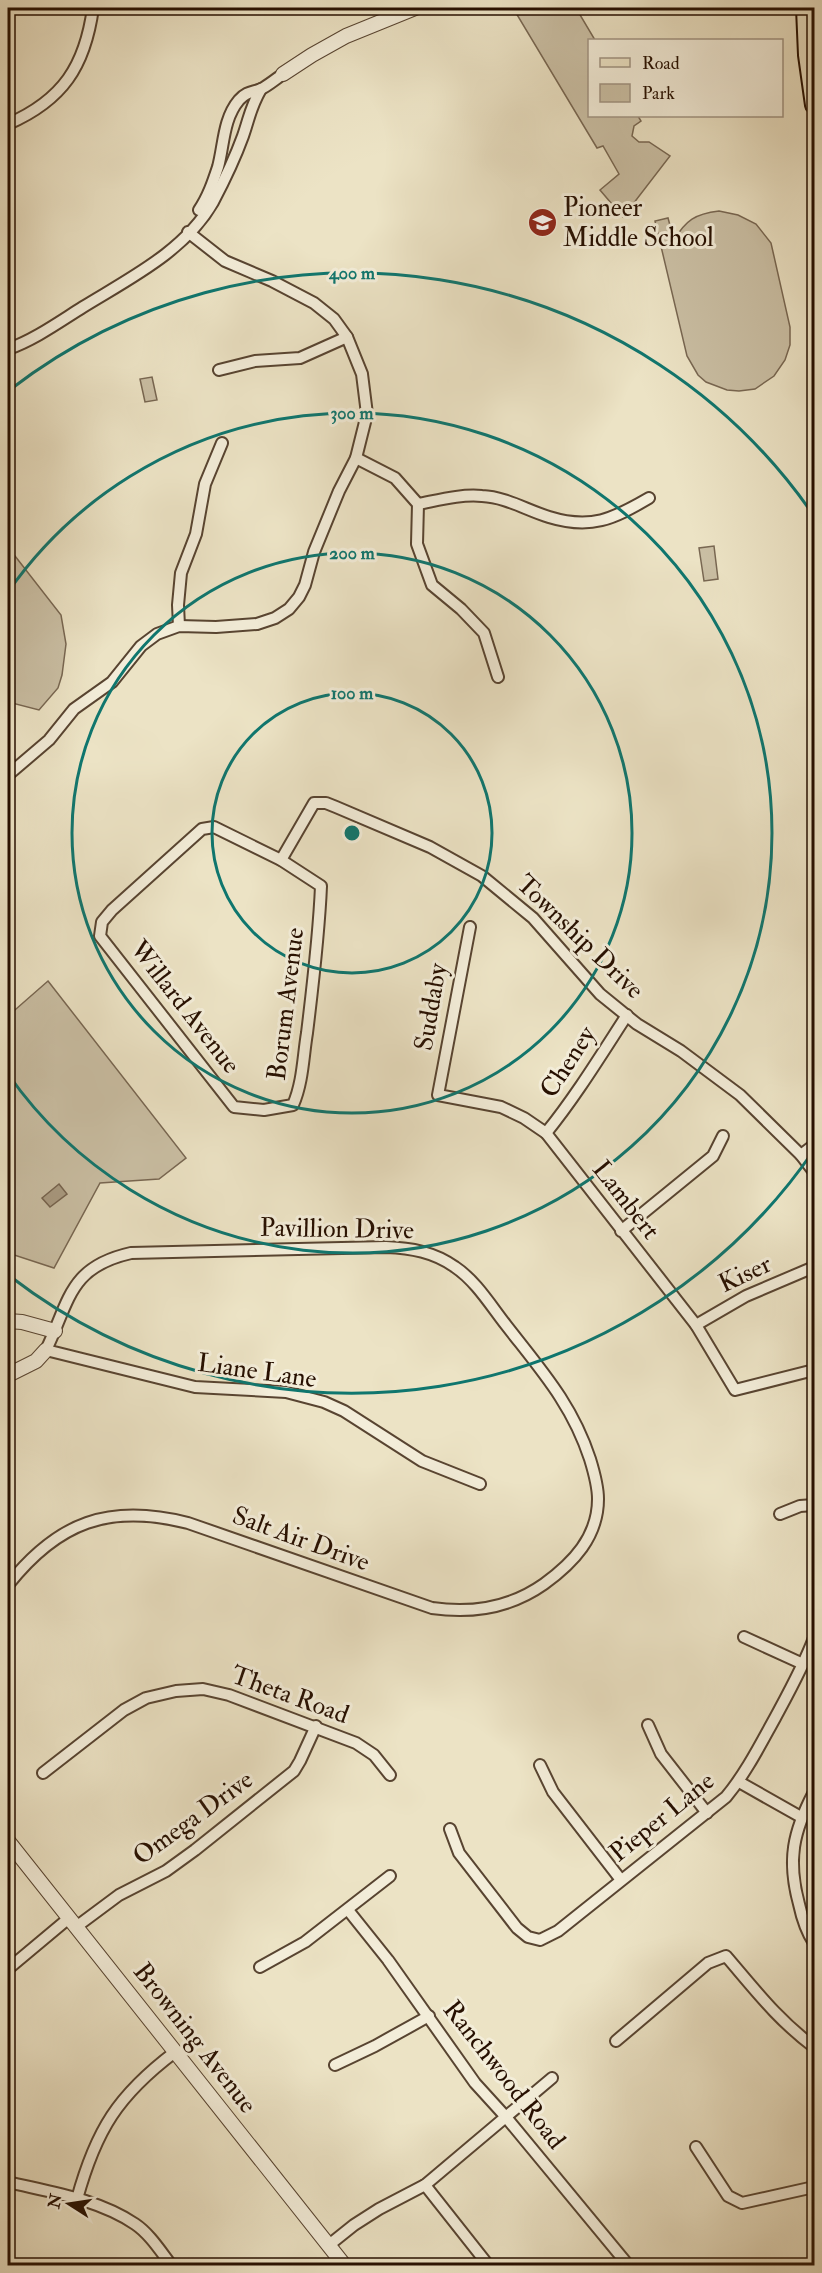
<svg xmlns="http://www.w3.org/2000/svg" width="822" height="2273" font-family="'IM FELL Double Pica',serif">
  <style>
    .green { fill: #cabfa4; stroke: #786752; stroke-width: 1.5 }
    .water { fill: #a99b82; stroke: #75634e; stroke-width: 1.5 }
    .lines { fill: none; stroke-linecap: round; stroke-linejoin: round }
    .minor-casing { stroke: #584431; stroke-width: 14 }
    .tertiary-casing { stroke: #584431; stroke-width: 16 }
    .primary-casing { stroke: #260f00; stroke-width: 20 }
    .minor { stroke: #f3edd9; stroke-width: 10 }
    .tertiary { stroke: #f3edd9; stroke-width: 14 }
    .primary { stroke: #ece3c5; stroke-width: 16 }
    .ring { fill: none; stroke: #0f766e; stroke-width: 3 }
    .labels { text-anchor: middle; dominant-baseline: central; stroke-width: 6; stroke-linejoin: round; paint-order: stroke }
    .poi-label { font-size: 26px; fill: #260f00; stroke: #f3edd9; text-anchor: start }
    .street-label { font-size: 26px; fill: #260f00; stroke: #f3edd9 }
    .centre { fill: #0f766e; stroke: #f3edd9; stroke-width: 3 }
    .ring-label { font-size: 18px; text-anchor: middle; font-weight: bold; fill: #0f766e; stroke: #f3edd9; stroke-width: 6; stroke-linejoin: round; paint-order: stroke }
  </style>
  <rect width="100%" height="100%" fill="#ece3c5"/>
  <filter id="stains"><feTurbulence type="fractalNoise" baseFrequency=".00333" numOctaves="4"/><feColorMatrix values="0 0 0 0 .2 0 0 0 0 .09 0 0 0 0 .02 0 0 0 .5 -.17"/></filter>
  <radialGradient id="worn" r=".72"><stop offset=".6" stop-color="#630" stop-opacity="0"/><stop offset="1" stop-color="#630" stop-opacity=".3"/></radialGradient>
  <g class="green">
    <path d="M513,8H576L595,40H590V116H638L641,121L634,126L632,136L639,142H649L670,156L623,217L600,190L619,174L603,146L597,148Z"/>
    <path d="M719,211L738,215L756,224L771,243L790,327V345L785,360L774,376L755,389L739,391L727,390L706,382L698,375L687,356L655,221L668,218L674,240C686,220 695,214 719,211Z"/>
    <path d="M152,377L157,400L145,402L140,379Z"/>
    <path d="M714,546L718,579L704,581L699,548Z"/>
    <path d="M8,547L61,615L66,644L62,675L58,688L39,710L8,702Z"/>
    <path d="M48,981L186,1158L159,1179L100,1183L54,1268L8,1253V1016Z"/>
  </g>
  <path class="water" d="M59,1184L67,1194L50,1207L42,1198Z"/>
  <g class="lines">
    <defs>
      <g id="minor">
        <path d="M8,124C63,100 85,66 93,8"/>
        <path d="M199,210C208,197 213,182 218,167C224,145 223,119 239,100C248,90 254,93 263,88C270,84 276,79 283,74"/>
        <path d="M8,349C34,340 59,322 83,307C130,278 185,251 213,202C224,181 235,158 243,136C250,116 250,108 261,89"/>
        <path d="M219,370L255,361L300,358L347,337"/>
        <path d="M356,458L395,478L418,504L417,544L432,585L461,609L484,633L498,677"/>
        <path d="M418,504C439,500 461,494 482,496C506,497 526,510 549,517C591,530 613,519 649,498"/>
        <path d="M179,626L178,605L181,573L196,534L205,484L222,443"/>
        <path d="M8,775L49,740L74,709L112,682L141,646L157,634L179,626L216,627L257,624L275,618L289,609L299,597L305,585L314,552L339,491L356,458L367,414L362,374L347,337L334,319L314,303L272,281L225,261L188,232"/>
        <path d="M214,827L281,860L321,886C319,935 313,984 307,1033C303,1057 303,1082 293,1105L264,1110L234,1107L100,936L102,922L112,910L202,829Z"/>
        <path d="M281,860L314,803H326L336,807L430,847L482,876L533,918L600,994L637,1024L681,1051L740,1095L801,1155L814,1172"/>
        <path d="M470,927L438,1095L501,1107L524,1118L546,1133L696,1325L735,1390L814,1370"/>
        <path d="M546,1133C576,1096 601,1055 627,1015"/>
        <path d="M801,1155L814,1145"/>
        <path d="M621,1231L713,1156L723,1136"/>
        <path d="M696,1325L746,1296L814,1267"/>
        <path d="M780,1514L800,1506L814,1505"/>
        <path d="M8,1585C58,1522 109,1503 188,1523L432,1608C473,1614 510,1608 544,1584C573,1563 598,1537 598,1499C598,1486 594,1472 590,1459C572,1404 541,1370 506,1325C491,1306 476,1281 455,1267C434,1252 411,1248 386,1247L131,1253C69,1267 70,1300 46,1350L195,1387L286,1392L324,1402L344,1411L422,1461L480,1484"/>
        <path d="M744,1637L803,1664"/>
        <path d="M648,1725L661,1754L707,1813"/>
        <path d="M540,1765L553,1792L621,1880"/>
        <path d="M43,1773L124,1710L146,1698L176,1691L203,1689L229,1695L356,1743L374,1755L390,1775"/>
        <path d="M739,1782L801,1817"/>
        <path d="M814,1792C793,1832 787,1860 799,1904C802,1918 806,1931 814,1943"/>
        <path d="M450,1829L459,1853L517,1928L528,1937L540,1940L558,1931L726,1797C746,1773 760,1745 775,1718C789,1692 804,1665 814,1638"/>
        <path d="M348,1910L388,1960L475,2083L505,2116L629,2266"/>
        <path d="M76,1927L119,1895L166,1871L195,1850L294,1771L300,1761L316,1726"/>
        <path d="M260,1967L305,1942L390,1876"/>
        <path d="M8,1969L69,1918"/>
        <path d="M616,2041L708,1963L726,1956C756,1991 777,2019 814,2047"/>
        <path d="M335,2065L375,2046L429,2016"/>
        <path d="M696,2147L728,2196L742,2203L814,2187"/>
        <path d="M8,2182C50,2192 98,2199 135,2224C150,2234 161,2252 172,2266"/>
        <path d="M425,2185L489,2266"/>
        <path d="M77,2199C96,2130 118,2095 175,2052"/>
        <path d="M329,2245L354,2225L379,2209L425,2185L552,2078"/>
      </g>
      <g id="tertiary">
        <path d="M283,74L312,55L346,36L415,8"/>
        <path d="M8,1321L22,1322L55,1331"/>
        <path d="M8,1375L36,1361L46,1350"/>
        <path d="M8,1841L345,2266"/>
      </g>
      <path id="primary" d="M805,8L807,55L814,105"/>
    </defs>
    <use href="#minor" class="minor-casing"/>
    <use href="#tertiary" class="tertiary-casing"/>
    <use href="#primary" class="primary-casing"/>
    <use href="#minor" class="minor"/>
    <use href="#tertiary" class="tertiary"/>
    <use href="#primary" class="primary"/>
  </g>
  <g class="ring">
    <circle cx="352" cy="833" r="140"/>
    <circle cx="352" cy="833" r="280"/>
    <path d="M8 592A420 420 0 1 1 8 1074"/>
    <path d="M814 1150A560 560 0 0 1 11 1277M11 389A560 560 0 0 1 814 516"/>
  </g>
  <defs>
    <symbol id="school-disc" viewBox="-11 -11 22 22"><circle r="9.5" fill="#8f2418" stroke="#f3edd9"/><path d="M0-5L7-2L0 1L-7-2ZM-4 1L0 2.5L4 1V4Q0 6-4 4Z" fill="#fff"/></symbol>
  </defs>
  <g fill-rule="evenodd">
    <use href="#school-disc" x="526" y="206" width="33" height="33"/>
  </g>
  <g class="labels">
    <g class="poi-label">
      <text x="563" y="208">Pioneer<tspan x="563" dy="30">Middle School</tspan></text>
    </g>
    <g class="street-label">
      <text transform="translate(580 937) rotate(44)">Township Drive</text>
      <text transform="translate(286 1004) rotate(-83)">Borum Avenue</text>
      <text transform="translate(185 1007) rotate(52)">Willard Avenue</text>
      <text transform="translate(431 1007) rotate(-80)">Suddaby</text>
      <text transform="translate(568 1062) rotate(-57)">Cheney</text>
      <text transform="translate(626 1200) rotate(52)">Lambert</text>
      <text transform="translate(337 1229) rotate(1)">Pavillion Drive</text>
      <text transform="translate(745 1274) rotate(-25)">Kiser</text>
      <text transform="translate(257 1371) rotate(8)">Liane Lane</text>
      <text transform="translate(301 1539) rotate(20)">Salt Air Drive</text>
      <text transform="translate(290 1695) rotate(20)">Theta Road</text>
      <text transform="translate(662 1817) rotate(-39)">Pieper Lane</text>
      <text transform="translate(193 1818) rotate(-36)">Omega Drive</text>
      <text transform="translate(195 2038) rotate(52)">Browning Avenue</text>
      <text transform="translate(504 2075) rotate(52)">Ranchwood Road</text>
    </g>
  </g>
  <circle cx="352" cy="833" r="9" class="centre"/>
  <g class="ring-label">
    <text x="352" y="279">400 m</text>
    <text x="352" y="419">300 m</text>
    <text x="352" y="559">200 m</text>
    <text x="352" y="699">100 m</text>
  </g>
  <rect width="822" height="2273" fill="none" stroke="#ece3c5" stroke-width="30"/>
  <rect x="9" y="9" width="804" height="2255" fill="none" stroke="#260f00" stroke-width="3"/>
  <rect x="15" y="15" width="792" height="2243" fill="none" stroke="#260f00" stroke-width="1.5"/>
  <rect x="588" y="39" width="195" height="78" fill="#f3edd9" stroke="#a19482" stroke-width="1.5"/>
  <rect x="600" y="58" width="30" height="9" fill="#ece3c5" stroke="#a19482" stroke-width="1.5"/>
  <text x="642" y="69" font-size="18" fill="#260f00">Road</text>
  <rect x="600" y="84" width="30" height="18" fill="#cabfa4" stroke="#a19482" stroke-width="1.5"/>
  <text x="642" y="99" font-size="18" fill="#260f00">Park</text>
  <g transform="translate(69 2204) rotate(282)" stroke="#f3edd9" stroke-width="4.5" paint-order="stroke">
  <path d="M0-4.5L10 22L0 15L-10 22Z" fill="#260f00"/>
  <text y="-9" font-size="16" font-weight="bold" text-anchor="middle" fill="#260f00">N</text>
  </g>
  <rect width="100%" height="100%" filter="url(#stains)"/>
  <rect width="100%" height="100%" fill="url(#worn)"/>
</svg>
